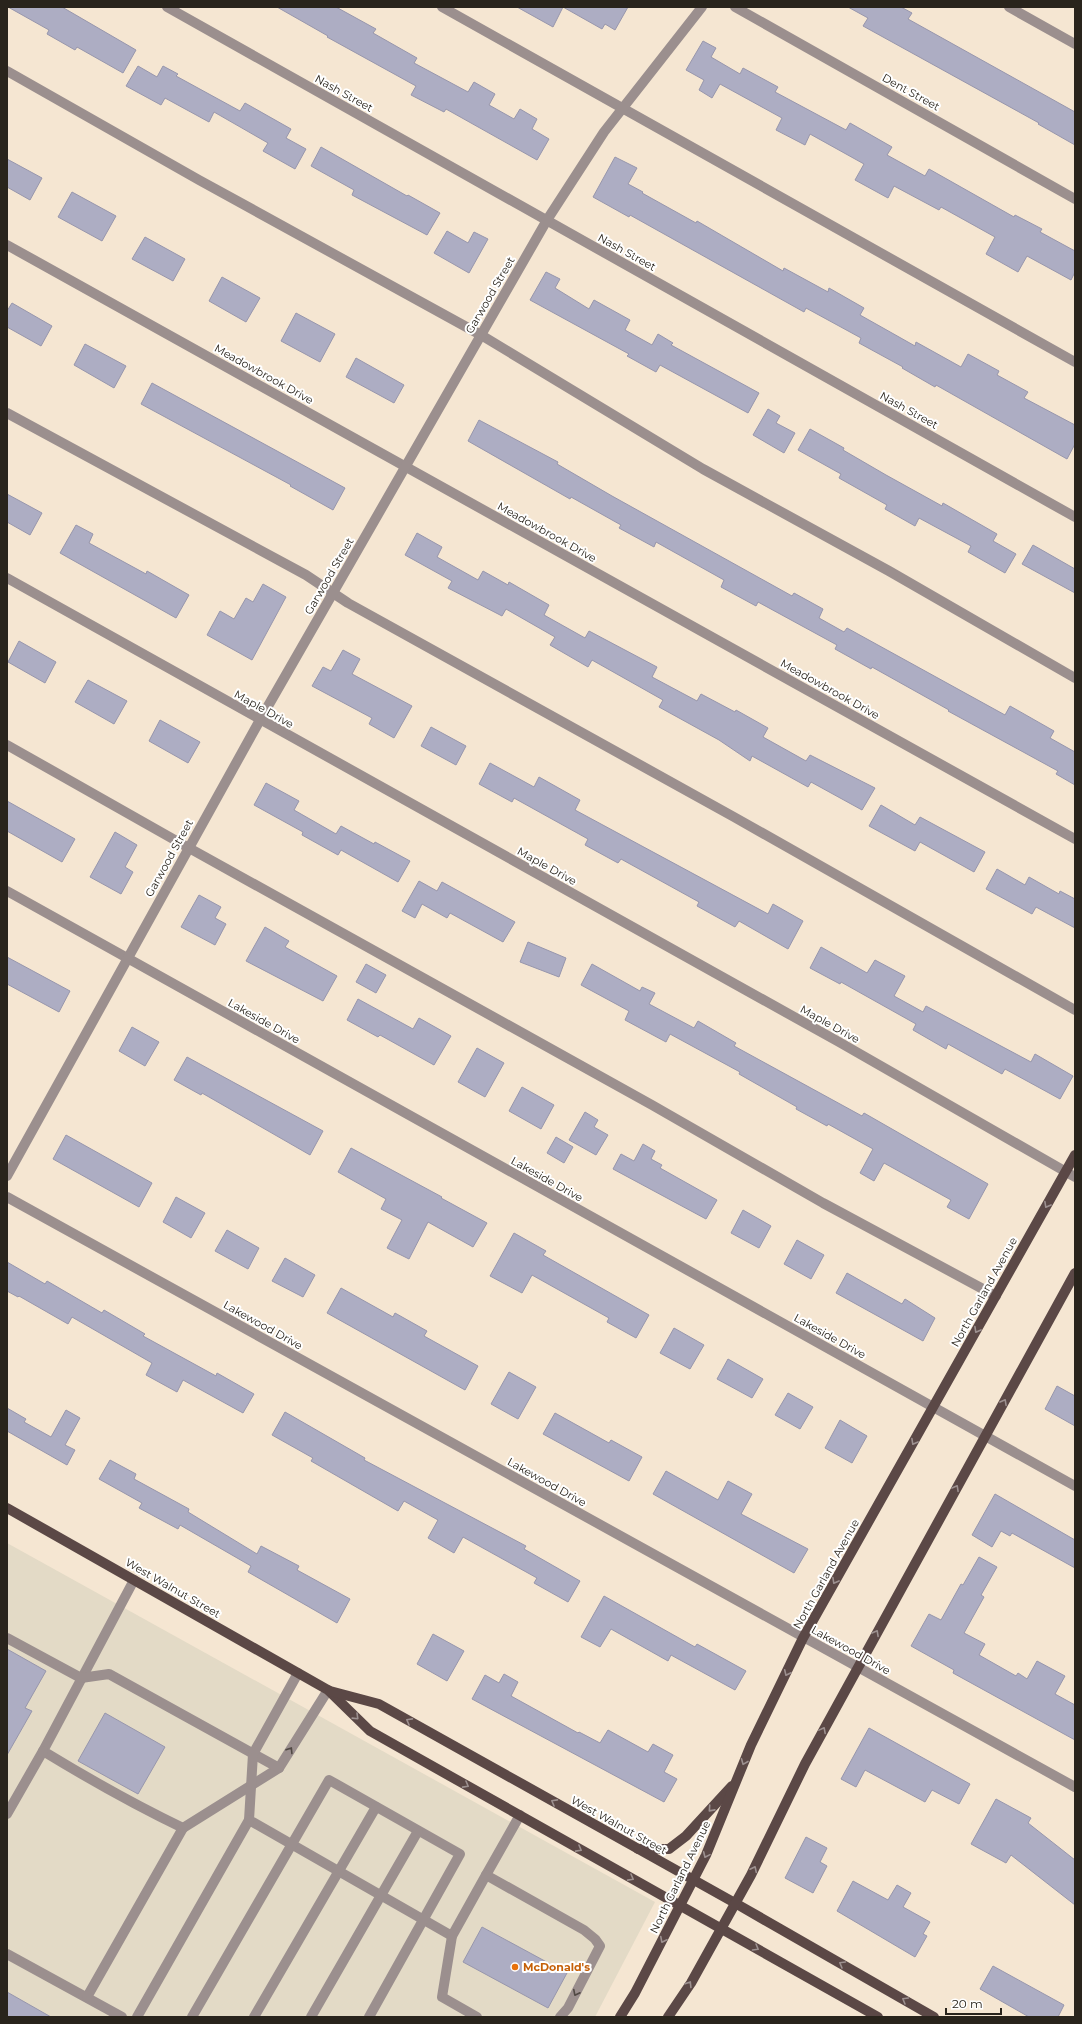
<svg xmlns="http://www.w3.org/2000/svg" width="1082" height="2024" font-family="Montserrat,sans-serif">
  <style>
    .commercial { fill: #e3dac6 }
    .building { fill: #adadc3; stroke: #9796ac }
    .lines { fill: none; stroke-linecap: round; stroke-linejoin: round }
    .minor { stroke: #9b8f8e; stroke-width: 10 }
    .major { stroke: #5b4846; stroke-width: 10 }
    .oneway { stroke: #9d9190 }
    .oneway2 { stroke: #514944 }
    .food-dot { fill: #e8710a; stroke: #fff; stroke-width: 1.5 }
    .labels { text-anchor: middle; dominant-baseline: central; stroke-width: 4; stroke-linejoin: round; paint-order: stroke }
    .street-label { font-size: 11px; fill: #29241c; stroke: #fff }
    .food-label { font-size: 11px; font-weight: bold; fill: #c56008; stroke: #fff; text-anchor: start }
  </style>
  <rect width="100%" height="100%" fill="#f5e6d2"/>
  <path class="commercial" d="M7,1543L655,1902L595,2017H7Z"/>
  <g class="building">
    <path d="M8,7H62L136,50L123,73L77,47L75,50L47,34L49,30Z"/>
    <path d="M277,7H336L376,29L373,33L417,58L414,63L468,92L474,82L495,94L489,105L514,119L520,109L537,119L532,129L549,139L537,160L446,109L444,112L411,95L416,86L327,37L328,36Z"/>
    <path d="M517,7H628L615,30L605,24L602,29L563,7L553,27Z"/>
    <path d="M848,7H901L912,13L908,19L1075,112V145L1038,124L1039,123L863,26L868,18Z"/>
    <path d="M703,41L716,48L711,57L740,74L743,68L778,87L775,92L846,130L850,123L892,147L887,155L925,176L929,169L1014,217L1015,215L1042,229L1040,232L1075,251V272L1071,280L1027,256L1018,272L986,254L995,237L941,207L939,210L894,186L888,198L855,180L864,164L810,134L805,145L776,130L782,118L720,84L712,98L699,90L704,80L686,70Z"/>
    <path d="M138,66L157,77L163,66L178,74L176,76L240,111L245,103L291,129L286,138L306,149L295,169L263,151L268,143L214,112L209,122L165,98L161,105L126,86Z"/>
    <path d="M321,147L407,196L408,195L440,213L427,235L352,195L354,190L311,166Z"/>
    <path d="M615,157L637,168L628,184L643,192L642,193L696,223L697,221L783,271L784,268L828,292L829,288L864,308L860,315L915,346L916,342L961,367L968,354L999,371L997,375L1028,392L1024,398L1075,425V444L1067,459L936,385L935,387L902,368L903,367L859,343L861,338L806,308L804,312L630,215L629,217L593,197Z"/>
    <path d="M7,159L42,178L30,200L7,187Z"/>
    <path d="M72,192L116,216L102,241L58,217Z"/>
    <path d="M447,231L468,243L474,232L488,239L469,273L434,253Z"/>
    <path d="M145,237L185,259L173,281L132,259Z"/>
    <path d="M546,272L560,279L555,288L589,309L594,300L630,320L625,330L652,345L658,334L673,343L671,345L759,393L748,413L660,365L656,372L627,356L629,354L530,300Z"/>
    <path d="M222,277L260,298L246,322L209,301Z"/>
    <path d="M12,303L52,326L41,346L7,327V311Z"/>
    <path d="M296,313L335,334L320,362L281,341Z"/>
    <path d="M85,344L126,366L114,388L74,365Z"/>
    <path d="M356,358L404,385L394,403L346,377Z"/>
    <path d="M152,383L345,488L333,510L290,486L291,485L141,404Z"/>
    <path d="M768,409L780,416L776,423L795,433L784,453L753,435Z"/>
    <path d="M479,420L558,462L557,464L612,496L792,596L794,593L823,609L819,618L844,632L847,628L1005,715L1010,706L1054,731L1050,738L1075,752V785L1056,774L1058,771L948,711L949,710L872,667L871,669L835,649L837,645L758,602L756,606L721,587L724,580L656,542L654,547L619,528L621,525L571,497L570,499L468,441Z"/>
    <path d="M810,429L844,448L843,450L886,475L942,506L943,503L997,534L993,541L1016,554L1005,573L968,552L971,546L919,518L915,526L885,509L887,505L839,478L841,474L798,450Z"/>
    <path d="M7,494L42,513L30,535L7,522Z"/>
    <path d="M76,525L93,534L89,543L146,574L147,571L189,595L176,618L60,553Z"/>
    <path d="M417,533L442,547L437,557L478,580L483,571L508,585L509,582L549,605L544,615L585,638L589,631L657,667L652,677L697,701L701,694L735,712L736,710L768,728L763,737L806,761L810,755L875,788L862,810L811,782L808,787L752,756L750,761L719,740L659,707L663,700L592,660L588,667L550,645L555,637L506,609L502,616L448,588L452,581L405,555Z"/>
    <path d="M1033,545L1075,569V593L1022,564Z"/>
    <path d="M263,584L286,597L252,660L207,635L220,611L234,619L246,598L253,602Z"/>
    <path d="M19,641L56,662L45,683L8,662Z"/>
    <path d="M343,650L360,659L352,674L412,706L394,738L369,724L372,718L312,686L323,667L331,671Z"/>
    <path d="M88,680L127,701L114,724L75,702Z"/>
    <path d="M160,720L200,742L188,763L149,741Z"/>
    <path d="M431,727L466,746L456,765L421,746Z"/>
    <path d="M490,763L534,787L539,777L580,800L575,810L768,914L773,904L803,921L788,949L739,921L735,927L697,906L699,902L621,859L618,863L585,845L588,839L514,798L512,802L479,784Z"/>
    <path d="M266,783L299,801L294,810L336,834L341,826L374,844L375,842L410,861L398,882L341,850L338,855L302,835L303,832L254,805Z"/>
    <path d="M7,801L75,839L62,862L7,831Z"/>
    <path d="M881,805L915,825L920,817L985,852L974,872L920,842L915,851L869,826Z"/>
    <path d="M115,832L137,845L125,867L133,872L121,894L90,877Z"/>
    <path d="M997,869L1025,885L1029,877L1059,894L1060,891L1075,899V928L1036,907L1032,914L986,889Z"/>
    <path d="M419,881L437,891L442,882L515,922L503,942L450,913L447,918L422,904L415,918L402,911Z"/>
    <path d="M199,895L221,907L215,918L226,924L215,945L181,927Z"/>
    <path d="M265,927L289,941L285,947L337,976L323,1001L246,961Z"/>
    <path d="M528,942L566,958L559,977L520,962Z"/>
    <path d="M821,947L867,973L875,960L905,976L894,996L923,1012L926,1006L1031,1062L1035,1054L1073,1076L1060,1099L1005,1069L1002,1074L948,1044L946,1049L913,1030L916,1024L841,982L840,984L810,968Z"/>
    <path d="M7,957L70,991L59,1012L7,984Z"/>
    <path d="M366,964L386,975L376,993L356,982Z"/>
    <path d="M592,964L640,991L642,987L655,993L649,1004L694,1028L698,1021L736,1043L734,1046L862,1116L864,1113L988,1184L969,1219L947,1207L951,1200L884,1163L874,1181L860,1173L873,1149L828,1124L827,1126L796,1109L797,1107L739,1074L740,1072L670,1034L666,1042L625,1020L629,1011L581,985Z"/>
    <path d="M358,999L413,1029L419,1018L451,1036L434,1065L380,1035L378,1037L347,1020Z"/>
    <path d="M132,1027L159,1042L145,1066L119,1051Z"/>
    <path d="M477,1048L504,1063L485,1097L458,1082Z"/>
    <path d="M187,1057L323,1131L310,1155L202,1093L201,1095L174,1080Z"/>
    <path d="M522,1087L554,1105L541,1129L509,1111Z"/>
    <path d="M585,1112L598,1120L594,1127L608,1135L596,1155L569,1140Z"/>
    <path d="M66,1135L152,1183L139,1207L53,1159Z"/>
    <path d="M556,1137L573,1147L564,1163L547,1153Z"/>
    <path d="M643,1144L655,1151L651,1159L662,1165L660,1168L717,1200L706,1219L613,1169L621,1154L634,1161Z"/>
    <path d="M351,1148L442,1197L441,1198L487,1223L473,1247L428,1222L409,1259L387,1248L402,1220L381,1209L386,1199L338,1172Z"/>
    <path d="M176,1197L205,1213L191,1238L163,1222Z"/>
    <path d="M743,1210L771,1226L759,1248L731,1233Z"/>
    <path d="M227,1230L259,1248L248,1269L215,1251Z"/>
    <path d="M514,1233L546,1251L543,1255L649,1315L636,1338L607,1322L609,1318L532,1275L522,1293L490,1276Z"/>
    <path d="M797,1240L824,1255L811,1279L784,1264Z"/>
    <path d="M285,1258L315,1275L303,1297L272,1281Z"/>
    <path d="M7,1262L45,1284L47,1281L102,1313L104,1310L145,1334L143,1336L216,1376L217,1373L254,1394L243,1413L183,1380L177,1392L146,1375L152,1363L72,1317L68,1324L19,1296L18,1297L7,1291Z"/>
    <path d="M847,1273L902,1304L905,1299L935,1318L923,1341L836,1293Z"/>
    <path d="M341,1288L393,1317L395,1313L427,1331L424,1336L478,1366L465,1390L327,1313Z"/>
    <path d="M674,1328L704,1345L690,1369L660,1353Z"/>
    <path d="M728,1359L763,1379L752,1398L717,1379Z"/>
    <path d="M509,1372L536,1387L518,1419L491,1404Z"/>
    <path d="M1057,1386L1075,1396V1426L1045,1409Z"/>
    <path d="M788,1393L813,1407L800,1429L775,1415Z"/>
    <path d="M7,1408L26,1419L24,1422L51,1437L66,1410L80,1418L65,1445L75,1450L67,1465L7,1431Z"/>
    <path d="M285,1412L365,1458L364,1460L526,1546L524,1549L580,1581L568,1602L534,1583L537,1578L463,1537L454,1553L428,1538L438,1520L404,1501L398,1511L311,1461L313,1458L272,1435Z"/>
    <path d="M555,1413L609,1443L611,1440L642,1457L629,1481L543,1434Z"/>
    <path d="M840,1420L867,1436L852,1463L825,1448Z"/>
    <path d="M110,1460L136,1474L134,1479L189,1509L188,1512L257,1554L261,1546L299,1566L297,1570L350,1599L337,1623L248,1572L251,1566L180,1525L178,1529L139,1508L142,1503L99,1479Z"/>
    <path d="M666,1471L718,1500L728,1481L752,1494L741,1514L808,1549L794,1573L653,1494Z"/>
    <path d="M995,1494L1075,1540V1568L1012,1533L1010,1536L1001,1531L992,1547L972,1535Z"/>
    <path d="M979,1557L997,1567L981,1595L984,1597L964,1633L985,1644L979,1655L1016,1676L1018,1673L1027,1679L1037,1661L1065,1676L1055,1694L1075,1705V1740L953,1673L954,1670L911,1646L929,1614L941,1620L961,1584L963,1585Z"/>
    <path d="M604,1596L695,1647L697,1644L746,1671L735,1690L671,1655L668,1661L611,1629L600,1647L581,1637Z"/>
    <path d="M433,1634L464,1651L447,1681L417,1664Z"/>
    <path d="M7,1649L46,1671L25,1708L32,1711L7,1755Z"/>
    <path d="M504,1674L518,1682L511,1696L578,1733L579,1732L600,1743L608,1730L648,1752L653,1744L673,1755L664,1772L677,1779L664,1802L472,1699L485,1675L499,1683Z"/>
    <path d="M105,1713L165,1747L138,1794L78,1761Z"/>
    <path d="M869,1728L970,1784L959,1804L932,1790L925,1802L865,1770L856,1787L841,1779Z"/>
    <path d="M996,1799L1031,1818L1028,1823L1075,1860V1905L1011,1855L1006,1863L971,1844Z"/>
    <path d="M806,1837L827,1848L820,1862L827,1866L813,1893L785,1878Z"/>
    <path d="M853,1881L888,1900L897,1885L911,1893L903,1907L930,1922L923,1934L927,1936L915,1957L837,1911Z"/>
    <path d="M482,1927L567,1973L548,2008L463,1962Z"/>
    <path d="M993,1966L1064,2005L1058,2017H1029L980,1989Z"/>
    <path d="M7,1992L51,2017H7Z"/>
  </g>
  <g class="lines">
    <g class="minor">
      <path d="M167,7L1075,517"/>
      <path d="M442,7L1075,362"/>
      <path d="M735,7L1075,199"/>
      <path d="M1009,7L1075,44"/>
      <path d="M7,71L199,180L481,335L703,469L889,571L1075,678"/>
      <path d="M7,245L1075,839"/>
      <path d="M7,413L306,575L348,603L734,817L1075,1010"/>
      <path d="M7,578L839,1042L1075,1177"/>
      <path d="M7,745L189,848L652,1105L823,1203L996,1296"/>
      <path d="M7,891L1075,1486"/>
      <path d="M7,1176L260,720L547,220L604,132L702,7"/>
      <path d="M7,1197L1075,1787"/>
      <path d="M134,1580L43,1751C89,1779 135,1805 183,1828L279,1768L328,1690"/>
      <path d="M7,1638L81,1678L109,1674L279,1768"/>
      <path d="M298,1673L253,1754L249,1820L452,1936"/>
      <path d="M7,1814L43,1751"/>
      <path d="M520,1815L486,1875L584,1930L595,1939L600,1946L568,2008L560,2017"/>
      <path d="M7,1954L122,2017"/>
      <path d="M87,1997L183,1828"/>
      <path d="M137,2017L249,1820"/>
      <path d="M192,2017L329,1780L460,1854L369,2017"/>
      <path d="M254,2017L376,1807"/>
      <path d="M311,2017L418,1831"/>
      <path d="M477,2017L442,1997L452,1936L486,1875"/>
    </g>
    <g class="major">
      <path d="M7,1508L328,1690L370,1731L878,2017"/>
      <path d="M330,1691L379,1704L735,1903L934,2017"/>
      <path d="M638,1849H669L686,1836L732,1786"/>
      <path d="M620,2017L635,1993L706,1855L751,1745L803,1638L1075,1155"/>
      <path d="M668,2017L691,1983L751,1875L805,1764L1075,1273"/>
    </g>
  </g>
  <defs><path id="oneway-chevron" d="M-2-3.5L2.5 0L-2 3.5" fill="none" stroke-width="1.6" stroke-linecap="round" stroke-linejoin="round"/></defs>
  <g class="oneway">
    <use href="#oneway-chevron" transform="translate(1047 1205) rotate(119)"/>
    <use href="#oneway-chevron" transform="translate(977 1330) rotate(119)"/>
    <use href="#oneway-chevron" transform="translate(1004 1402) rotate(-61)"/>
    <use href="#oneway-chevron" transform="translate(914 1442) rotate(119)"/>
    <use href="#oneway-chevron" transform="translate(956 1488) rotate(-61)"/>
    <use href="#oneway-chevron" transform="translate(835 1581) rotate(119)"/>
    <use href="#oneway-chevron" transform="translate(876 1633) rotate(-61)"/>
    <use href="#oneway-chevron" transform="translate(787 1673) rotate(115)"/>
    <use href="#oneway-chevron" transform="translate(356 1717) rotate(44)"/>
    <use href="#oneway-chevron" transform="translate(409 1721) rotate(-151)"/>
    <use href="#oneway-chevron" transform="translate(823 1730) rotate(-62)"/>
    <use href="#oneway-chevron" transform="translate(744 1762) rotate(112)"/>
    <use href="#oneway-chevron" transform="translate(466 1785) rotate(29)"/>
    <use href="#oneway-chevron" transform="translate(554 1802) rotate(-151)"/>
    <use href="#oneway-chevron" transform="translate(711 1809) rotate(132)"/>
    <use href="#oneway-chevron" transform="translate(579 1849) rotate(29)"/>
    <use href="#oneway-chevron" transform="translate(706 1855) rotate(114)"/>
    <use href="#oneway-chevron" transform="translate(754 1869) rotate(-64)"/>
    <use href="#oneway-chevron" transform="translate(631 1878) rotate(29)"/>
    <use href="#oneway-chevron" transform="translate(663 1940) rotate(117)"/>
    <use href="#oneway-chevron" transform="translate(756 1948) rotate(30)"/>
    <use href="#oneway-chevron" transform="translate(842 1964) rotate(-150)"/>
    <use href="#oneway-chevron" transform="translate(689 1984) rotate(-58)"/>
    <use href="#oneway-chevron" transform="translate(905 2000) rotate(-150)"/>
  </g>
  <g class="oneway2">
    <use href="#oneway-chevron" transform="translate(290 1750) rotate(-58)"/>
    <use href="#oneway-chevron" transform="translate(576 1993) rotate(117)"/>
  </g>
  <circle class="food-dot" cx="515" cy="1967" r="4"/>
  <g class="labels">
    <g class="street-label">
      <text transform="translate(911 92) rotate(29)">Dent Street</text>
      <text transform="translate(344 93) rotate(29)">Nash Street</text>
      <text transform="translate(627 252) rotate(29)">Nash Street</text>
      <text transform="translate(490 295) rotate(-60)">Garwood Street</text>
      <text transform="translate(264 374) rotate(29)">Meadowbrook Drive</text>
      <text transform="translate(909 410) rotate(29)">Nash Street</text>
      <text transform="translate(547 532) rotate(29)">Meadowbrook Drive</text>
      <text transform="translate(329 576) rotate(-60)">Garwood Street</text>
      <text transform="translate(830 689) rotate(29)">Meadowbrook Drive</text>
      <text transform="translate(264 709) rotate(29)">Maple Drive</text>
      <text transform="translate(169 858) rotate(-61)">Garwood Street</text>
      <text transform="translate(547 866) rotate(29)">Maple Drive</text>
      <text transform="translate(264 1021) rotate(29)">Lakeside Drive</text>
      <text transform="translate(830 1024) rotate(29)">Maple Drive</text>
      <text transform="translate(547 1179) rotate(29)">Lakeside Drive</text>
      <text transform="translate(984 1292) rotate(-61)">North Garland Avenue</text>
      <text transform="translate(263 1325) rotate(29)">Lakewood Drive</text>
      <text transform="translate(830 1336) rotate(29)">Lakeside Drive</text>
      <text transform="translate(547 1482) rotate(29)">Lakewood Drive</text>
      <text transform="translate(826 1574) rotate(-61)">North Garland Avenue</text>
      <text transform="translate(173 1588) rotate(30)">West Walnut Street</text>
      <text transform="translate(851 1650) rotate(29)">Lakewood Drive</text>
      <text transform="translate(619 1825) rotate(29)">West Walnut Street</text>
      <text transform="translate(680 1877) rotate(-64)">North Garland Avenue</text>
    </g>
    <g class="food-label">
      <text x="523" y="1967">McDonald's</text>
    </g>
  </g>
  <rect width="1082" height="2024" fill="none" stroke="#29241c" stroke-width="16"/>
  <path d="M946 2008v6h55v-6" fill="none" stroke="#29241c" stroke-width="2"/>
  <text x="952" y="2008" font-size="12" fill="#29241c" stroke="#ffffff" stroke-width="3" paint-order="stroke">20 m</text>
</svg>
